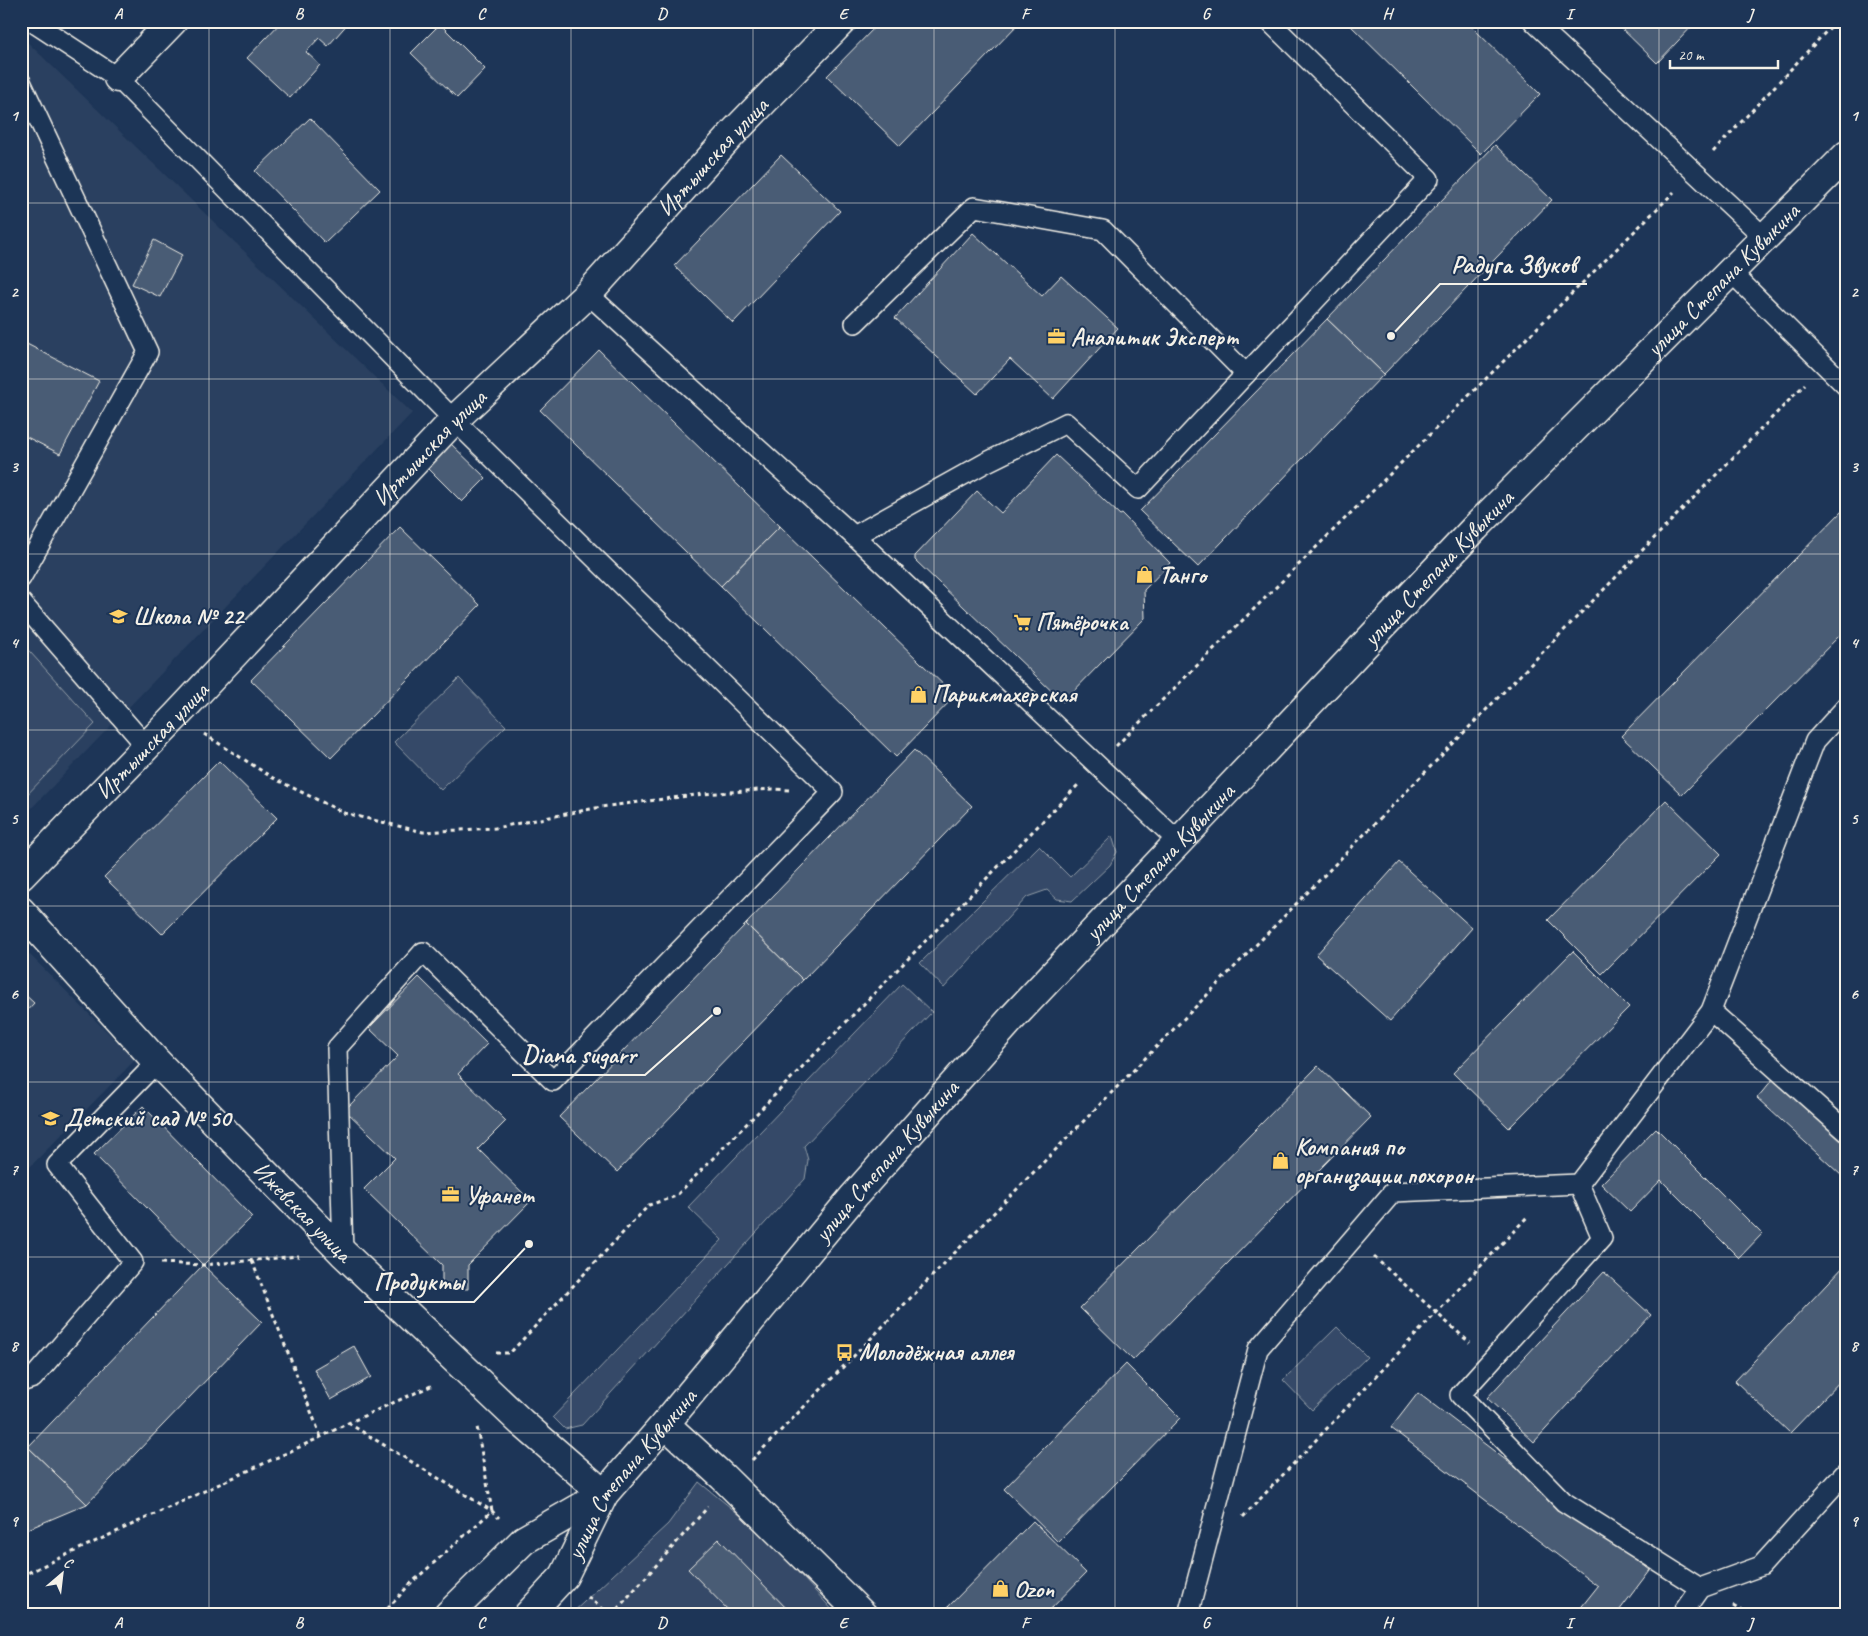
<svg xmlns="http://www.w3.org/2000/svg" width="1868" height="1636" font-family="Caveat,sans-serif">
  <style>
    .built { fill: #2a4060 }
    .green { fill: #354a67; stroke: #949ea8 }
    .building { fill: #485b74; stroke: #f4f1e8 }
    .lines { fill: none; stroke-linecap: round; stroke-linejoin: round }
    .service-casing { stroke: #f4f1e8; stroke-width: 22 }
    .minor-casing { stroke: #f4f1e8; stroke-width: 31 }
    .secondary-casing { stroke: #f4f1e8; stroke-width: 31 }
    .path { stroke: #f4f1e8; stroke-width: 3; stroke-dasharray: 4 4; stroke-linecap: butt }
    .service { stroke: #1d3557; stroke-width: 19 }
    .minor { stroke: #1d3557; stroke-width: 28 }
    .secondary { stroke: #1d3557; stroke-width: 28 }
    .grid { fill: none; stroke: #f4f1e8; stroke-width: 1; stroke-opacity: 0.55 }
    .labels { text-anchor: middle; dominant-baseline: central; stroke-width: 4; stroke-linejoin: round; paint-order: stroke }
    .street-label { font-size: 24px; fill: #f4f1e8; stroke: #1d3557 }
    .poi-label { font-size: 24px; font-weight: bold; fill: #f4f1e8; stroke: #1d3557; text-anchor: start }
    .leader { fill: none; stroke: #f4f1e8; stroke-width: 2 }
    .callout-dot { fill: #f4f1e8; stroke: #1d3557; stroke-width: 2 }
    .callout-label { font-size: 25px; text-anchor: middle; font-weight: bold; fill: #f4f1e8; stroke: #1d3557; stroke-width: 4; stroke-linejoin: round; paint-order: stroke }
    .neatline { fill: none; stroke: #f4f1e8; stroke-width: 2 }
    .grid-label { font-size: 16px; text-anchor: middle; font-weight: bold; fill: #f4f1e8 }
  </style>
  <rect width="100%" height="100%" fill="#1d3557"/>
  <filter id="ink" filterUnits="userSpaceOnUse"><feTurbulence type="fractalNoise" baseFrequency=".02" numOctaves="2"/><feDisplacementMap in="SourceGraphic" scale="10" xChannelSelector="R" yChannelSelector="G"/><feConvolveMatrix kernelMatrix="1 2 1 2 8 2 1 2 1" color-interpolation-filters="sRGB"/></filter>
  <g filter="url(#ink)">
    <g class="built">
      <path d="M21,36L412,413L21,819Z"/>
      <path d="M21,946L135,1060L21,1176Z"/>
    </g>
    <g class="green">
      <path d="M21,642L95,724L21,801Z"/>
      <path d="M459,678L506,726L441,790L394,742Z"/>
      <path d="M1112,836L1117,852L1110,865L1072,901L1057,899L1047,890L1027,897L944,988L920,963L1039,846L1070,877Z"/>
      <path d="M902,984L932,1012L804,1146L808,1160L805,1179L582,1425L565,1429L553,1417L722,1240L688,1207Z"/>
      <path d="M1337,1327L1367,1357L1312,1410L1283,1380Z"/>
      <path d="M699,1482L762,1533L837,1615H570L668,1524Z"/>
    </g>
    <g class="building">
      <path d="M282,21H350L328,46L319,38L306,52L320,65L290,98L247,58Z"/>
      <path d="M881,21H1021L900,146L827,76Z"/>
      <path d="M1346,21H1466L1540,94L1481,154Z"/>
      <path d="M1614,21H1697L1657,63Z"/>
      <path d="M440,24L485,69L457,98L411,53Z"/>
      <path d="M310,118L380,190L325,243L255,171Z"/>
      <path d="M1495,145L1552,200L1384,374L1327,319Z"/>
      <path d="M781,155L840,211L733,323L674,266Z"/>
      <path d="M973,233L1042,296L1061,276L1118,328L1053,399L1010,359L977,394L895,318Z"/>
      <path d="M154,240L182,255L160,297L132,284Z"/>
      <path d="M1327,319L1384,374L1198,567L1140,511Z"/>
      <path d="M21,341L99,381L60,454L21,434Z"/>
      <path d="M599,350L780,526L721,586L540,410Z"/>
      <path d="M447,440L486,478L462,502L424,464Z"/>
      <path d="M1056,455L1120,515L1122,514L1170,563L1144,590L1145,618L1063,702L915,560V556L977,491L1001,513Z"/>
      <path d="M1847,506V628L1682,795L1621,736Z"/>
      <path d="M780,526L955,696L896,757L721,586Z"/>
      <path d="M400,527L480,605L331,758L251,680Z"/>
      <path d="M914,750L972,806L803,980L746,924Z"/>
      <path d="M219,761L277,818L162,934L104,877Z"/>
      <path d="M1666,800L1721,854L1602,974L1548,920Z"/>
      <path d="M1399,862L1472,928L1390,1021L1316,955Z"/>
      <path d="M746,924L803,980L617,1172L559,1117Z"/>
      <path d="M1573,951L1629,1007L1509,1128L1453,1073Z"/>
      <path d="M419,977L487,1044L458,1074L506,1121L478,1149L531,1201L468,1265V1289L442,1288V1265L364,1189L395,1158L345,1110L398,1056L369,1028Z"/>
      <path d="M21,991L34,1003L21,1017Z"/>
      <path d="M1318,1066L1371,1117L1133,1360L1080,1308Z"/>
      <path d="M1773,1079L1847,1144V1171L1842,1176L1757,1098Z"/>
      <path d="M143,1106L252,1217L203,1265L94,1154Z"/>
      <path d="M1656,1128L1762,1234L1739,1258L1661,1180L1630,1212L1601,1184Z"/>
      <path d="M1847,1263V1374L1790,1433L1735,1381Z"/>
      <path d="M203,1265L262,1322L87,1504L28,1447Z"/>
      <path d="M1604,1272L1651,1315L1534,1442L1487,1398Z"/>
      <path d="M354,1346L371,1377L331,1400L314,1369Z"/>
      <path d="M1126,1364L1180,1418L1058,1542L1004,1489Z"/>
      <path d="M1418,1393L1650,1570L1616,1615H1575L1598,1586L1391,1428Z"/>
      <path d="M28,1447L87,1504L21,1532V1450Z"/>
      <path d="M1033,1521L1086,1573L1045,1615H940Z"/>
      <path d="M719,1539L793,1615H733L688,1569Z"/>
    </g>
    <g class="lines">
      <defs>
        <g id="service">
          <path d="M31,21L118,78L454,420L833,792L553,1081L423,952L337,1048L343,1253"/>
          <path d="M1533,21L1765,238"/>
          <path d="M21,82L148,352L21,578"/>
          <path d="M1731,272L1847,387"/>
          <path d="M588,294L854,536L1179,842"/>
          <path d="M855,323L974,207L1103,230L1246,374"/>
          <path d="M854,536L985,463L1066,423L1138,489L1429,179L1269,21"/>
          <path d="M21,602L147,747"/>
          <path d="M1711,1011L1847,1132"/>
          <path d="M1579,1184L1602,1238L1460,1395L1564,1502L1700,1588"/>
          <path d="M21,1382L33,1378L133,1262L57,1165L157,1062"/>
          <path d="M1188,1615L1258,1349L1393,1192L1579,1184L1711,1011L1815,741L1847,706"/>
          <path d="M1681,1615L1700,1588L1761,1566L1847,1471"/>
        </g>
        <g id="minor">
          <path d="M118,78L173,21"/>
          <path id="s1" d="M21,876L176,716L454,420L588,294L733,133L842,21"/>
          <path id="s2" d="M21,911L157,1062L343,1253L521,1422L604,1494"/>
          <path d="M665,1424L723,1477L863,1615"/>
        </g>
        <g id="secondary">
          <path d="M448,1615L524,1540L604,1494"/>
          <path id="s3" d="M528,1615L564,1576L604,1494L665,1424L854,1196L1013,1017L1475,528L1847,155"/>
        </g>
      </defs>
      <use href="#service" class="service-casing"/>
      <use href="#minor" class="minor-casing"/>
      <use href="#secondary" class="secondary-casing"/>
      <g class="path">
        <path d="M1713,152L1836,21"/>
        <path d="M204,734L273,778L344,813L423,832L495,828L601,807L703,794L773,789L789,790"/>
        <path d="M1116,746L1674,192"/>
        <path d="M1374,1257L1470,1343"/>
        <path d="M252,1261L321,1437"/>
        <path d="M161,1263L203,1265L299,1256"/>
        <path d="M496,1353H510L649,1205L676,1196L1078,785"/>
        <path d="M348,1423L492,1511L499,1518"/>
        <path d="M752,1460L1805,384"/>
        <path d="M1243,1517L1529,1215"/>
        <path d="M21,1576L321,1437L348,1423L433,1385"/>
        <path d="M588,1597L603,1609"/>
        <path d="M1733,1606L1749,1615"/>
        <path d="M382,1615L409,1585L492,1511L477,1427"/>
        <path d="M612,1615L708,1507"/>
      </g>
      <use href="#service" class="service"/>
      <use href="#minor" class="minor"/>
      <use href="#secondary" class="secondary"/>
    </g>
  </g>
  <path class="grid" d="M209,21V1615M390,21V1615M571,21V1615M753,21V1615M934,21V1615M1115,21V1615M1297,21V1615M1478,21V1615M1659,21V1615M21,203H1847M21,379H1847M21,554H1847M21,730H1847M21,906H1847M21,1082H1847M21,1257H1847M21,1433H1847"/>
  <defs>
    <symbol id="office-bare" viewBox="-9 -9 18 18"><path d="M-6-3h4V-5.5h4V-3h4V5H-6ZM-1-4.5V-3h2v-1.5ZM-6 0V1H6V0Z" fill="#ffd166" stroke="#1d3557" stroke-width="2.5" paint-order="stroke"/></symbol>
    <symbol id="shop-bare" viewBox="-9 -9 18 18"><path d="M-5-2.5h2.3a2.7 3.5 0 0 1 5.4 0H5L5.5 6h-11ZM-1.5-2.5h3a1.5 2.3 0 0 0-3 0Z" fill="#ffd166" stroke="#1d3557" stroke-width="2.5" paint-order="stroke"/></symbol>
    <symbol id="school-bare" viewBox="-9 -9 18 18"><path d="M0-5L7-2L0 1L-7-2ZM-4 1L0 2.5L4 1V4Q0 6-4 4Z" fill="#ffd166" stroke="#1d3557" stroke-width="2.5" paint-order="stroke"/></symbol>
    <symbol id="supermarket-bare" viewBox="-9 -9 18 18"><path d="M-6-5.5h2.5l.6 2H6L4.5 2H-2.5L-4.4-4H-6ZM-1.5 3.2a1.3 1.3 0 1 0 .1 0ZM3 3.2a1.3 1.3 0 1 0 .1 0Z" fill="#ffd166" stroke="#1d3557" stroke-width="2.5" paint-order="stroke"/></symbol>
    <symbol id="bus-bare" viewBox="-9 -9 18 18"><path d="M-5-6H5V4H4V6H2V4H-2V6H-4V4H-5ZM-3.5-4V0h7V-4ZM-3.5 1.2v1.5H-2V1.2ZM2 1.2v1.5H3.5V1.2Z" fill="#ffd166" stroke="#1d3557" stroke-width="2.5" paint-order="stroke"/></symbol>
  </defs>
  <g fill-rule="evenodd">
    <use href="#office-bare" x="1044" y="324" width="25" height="25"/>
    <use href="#shop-bare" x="1132" y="562" width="25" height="25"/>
    <use href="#school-bare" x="106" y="604" width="25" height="25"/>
    <use href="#supermarket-bare" x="1010" y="610" width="25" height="25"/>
    <use href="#shop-bare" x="906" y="682" width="25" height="25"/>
    <use href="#school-bare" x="38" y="1106" width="25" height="25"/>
    <use href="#shop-bare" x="1268" y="1148" width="25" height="25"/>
    <use href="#office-bare" x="438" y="1182" width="25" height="25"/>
    <use href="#bus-bare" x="832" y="1340" width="25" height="25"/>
    <use href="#shop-bare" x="988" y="1576" width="25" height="25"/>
  </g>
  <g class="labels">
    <g class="street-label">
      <text stroke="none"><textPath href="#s1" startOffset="998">Иртышская улица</textPath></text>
      <text stroke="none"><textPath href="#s3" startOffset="1796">улица Степана Кувыкина</textPath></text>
      <text stroke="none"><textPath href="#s1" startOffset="592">Иртышская улица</textPath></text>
      <text stroke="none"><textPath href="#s3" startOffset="1391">улица Степана Кувыкина</textPath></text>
      <text stroke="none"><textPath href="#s1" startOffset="188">Иртышская улица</textPath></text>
      <text stroke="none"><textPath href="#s3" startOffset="986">улица Степана Кувыкина</textPath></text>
      <text stroke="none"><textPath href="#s3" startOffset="581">улица Степана Кувыкина</textPath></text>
      <text stroke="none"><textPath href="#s2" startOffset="412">Ижевская улица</textPath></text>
      <text stroke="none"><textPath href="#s3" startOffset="176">улица Степана Кувыкина</textPath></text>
    </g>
    <g class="poi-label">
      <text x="1071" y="337">Аналитик Эксперт</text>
      <text x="1159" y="575">Танго</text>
      <text x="133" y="616">Школа № 22</text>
      <text x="1036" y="622">Пятёрочка</text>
      <text x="932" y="694">Парикмахерская</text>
      <text x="64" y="1118">Детский сад № 50</text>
      <text x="1295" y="1147">Компания по<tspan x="1295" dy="28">организации похорон</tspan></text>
      <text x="465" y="1195">Уфанет</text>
      <text x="859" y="1352">Молодёжная аллея</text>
      <text x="1014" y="1589">Ozon</text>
    </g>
  </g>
  <path class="leader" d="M1391 336L1440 284H1587M717 1011L645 1075H512M529 1244L474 1302H364"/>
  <g class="callout-dot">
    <circle cx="1391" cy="336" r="5"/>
    <circle cx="717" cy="1011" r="5"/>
    <circle cx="529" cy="1244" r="5"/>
  </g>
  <g class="callout-label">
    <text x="1514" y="273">Радуга Звуков</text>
    <text x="579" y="1063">Diana sugarr</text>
    <text x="419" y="1290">Продукты</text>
  </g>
  <rect width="1868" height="1636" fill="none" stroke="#1d3557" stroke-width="55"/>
  <g transform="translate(62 1574) rotate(28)" stroke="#1d3557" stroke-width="4" paint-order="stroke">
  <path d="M0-4L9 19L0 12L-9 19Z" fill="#f4f1e8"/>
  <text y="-8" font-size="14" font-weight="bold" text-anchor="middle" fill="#f4f1e8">С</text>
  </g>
  <path d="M1670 60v8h108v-8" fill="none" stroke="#f4f1e8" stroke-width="2.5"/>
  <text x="1678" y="60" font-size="15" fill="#f4f1e8" stroke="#1d3557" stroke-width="4" paint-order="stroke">20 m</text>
  <rect x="28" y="28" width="1812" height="1580" class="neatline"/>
  <g class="grid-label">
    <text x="118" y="19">A</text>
    <text x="299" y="19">B</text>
    <text x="481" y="19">C</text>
    <text x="662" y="19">D</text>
    <text x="843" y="19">E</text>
    <text x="1025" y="19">F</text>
    <text x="1206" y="19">G</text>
    <text x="1387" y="19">H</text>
    <text x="1569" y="19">I</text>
    <text x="1750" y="19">J</text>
    <text x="14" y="121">1</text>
    <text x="1854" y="121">1</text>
    <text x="14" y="297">2</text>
    <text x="1854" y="297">2</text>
    <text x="14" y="472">3</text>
    <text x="1854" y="472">3</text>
    <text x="14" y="648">4</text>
    <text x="1854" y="648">4</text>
    <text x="14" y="824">5</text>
    <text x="1854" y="824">5</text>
    <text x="14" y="999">6</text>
    <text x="1854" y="999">6</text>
    <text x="14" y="1175">7</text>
    <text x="1854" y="1175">7</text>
    <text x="14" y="1351">8</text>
    <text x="1854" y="1351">8</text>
    <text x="14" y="1526">9</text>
    <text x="1854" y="1526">9</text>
    <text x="118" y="1628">A</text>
    <text x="299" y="1628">B</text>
    <text x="481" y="1628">C</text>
    <text x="662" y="1628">D</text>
    <text x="843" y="1628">E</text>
    <text x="1025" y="1628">F</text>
    <text x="1206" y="1628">G</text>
    <text x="1387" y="1628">H</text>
    <text x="1569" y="1628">I</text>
    <text x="1750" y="1628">J</text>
  </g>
</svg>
